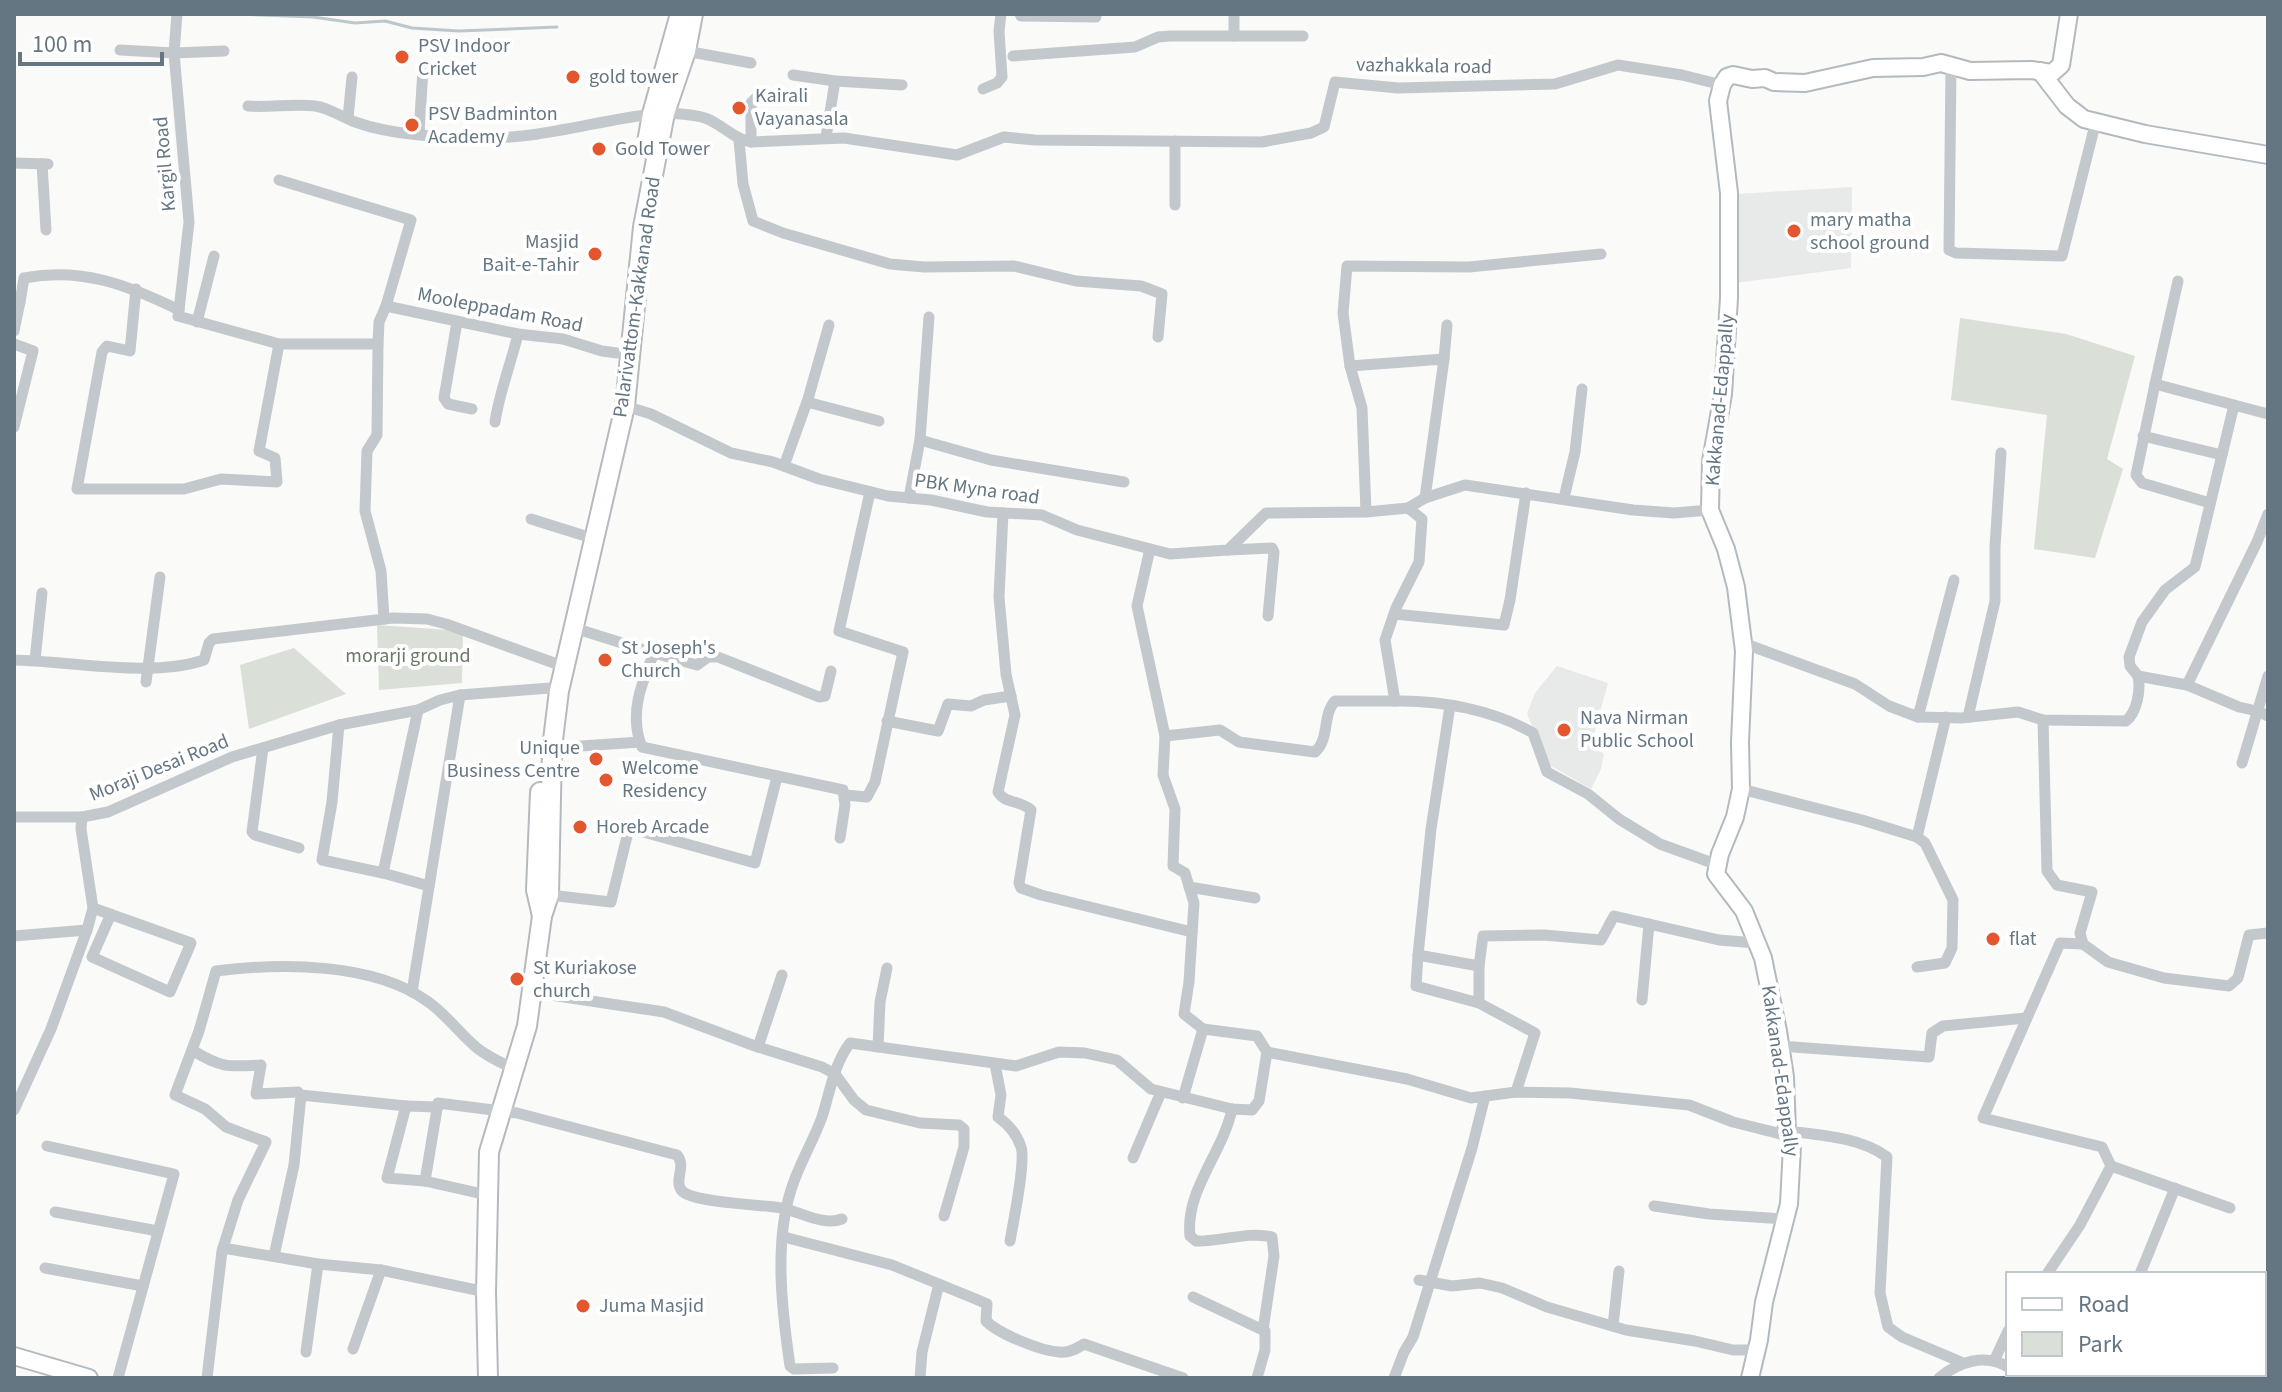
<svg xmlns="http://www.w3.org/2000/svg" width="2282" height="1392" font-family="'Source Sans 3',sans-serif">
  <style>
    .built { fill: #e8e9e9 }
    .green { fill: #dadfd7 }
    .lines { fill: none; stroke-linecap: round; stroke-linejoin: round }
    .stream { stroke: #bbc7cb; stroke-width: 3 }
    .secondary-casing { stroke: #b3babf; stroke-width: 20 }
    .primary-casing { stroke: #b5babe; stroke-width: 22 }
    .street { stroke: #c3c8cc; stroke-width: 11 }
    .secondary { stroke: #fff; stroke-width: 16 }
    .primary { stroke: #fff; stroke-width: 18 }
    .poi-dot { fill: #e4572e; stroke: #fff; stroke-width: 3 }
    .labels { text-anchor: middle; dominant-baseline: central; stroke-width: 8; stroke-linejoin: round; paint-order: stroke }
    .poi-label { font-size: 20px; fill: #657683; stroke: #fff; text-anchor: start }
    .street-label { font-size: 20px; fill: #657683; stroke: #fff }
    .park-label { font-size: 20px; fill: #687a64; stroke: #fff }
  </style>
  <rect width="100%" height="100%" fill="#fafaf8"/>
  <g class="built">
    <path d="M1852,187L1851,268L1735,283L1736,194Z"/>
    <path d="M1557,666L1608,683L1591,745L1604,754L1601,769L1591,789L1548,764L1527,714L1535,693Z"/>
  </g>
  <g class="green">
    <path d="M1960,318L2066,334L2135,356L2107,459L2123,469L2095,558L2034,549L2047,415L1951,400Z"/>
    <path d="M377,625L463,631L462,683L379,690Z"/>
    <path d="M294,648L346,694L249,729L240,665Z"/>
  </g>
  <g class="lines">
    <path class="stream" d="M238,14L313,17L355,23L385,21L412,28L459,31L557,27"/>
    <defs>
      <g id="secondary">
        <path d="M2040,71L2067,106L2084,119L2145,134L2268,155"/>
        <path d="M14,1356L89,1378"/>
        <path d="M1750,1378L1759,1340L1764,1302L1789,1204L1792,1146L1787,1131L1785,1077L1778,1031L1763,958L1744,911L1716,874L1720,854L1735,817L1741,789L1740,742L1744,651L1736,587L1726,549L1710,510L1711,461L1723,394L1729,298V193L1718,101L1722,85L1727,77L1733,75L1752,79L1765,78L1774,82L1805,83L1873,68L1923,67L1941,63L1970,71L2031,70L2052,73L2061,65L2069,14"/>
      </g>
      <g id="primary">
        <path d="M646,148L652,114L680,14"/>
        <path d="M540,792L536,890L542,916"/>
        <path d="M488,1378L486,1292L489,1152L527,1026L542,916L549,895L552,748L559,691L625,406L643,227L665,113L686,51L693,14"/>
      </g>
    </defs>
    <use href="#secondary" class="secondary-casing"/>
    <use href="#primary" class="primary-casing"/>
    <g class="street">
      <path d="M177,14L174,53L189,222L179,310"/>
      <path d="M1020,14L1021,16L1096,17"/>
      <path d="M1234,14V36H1303"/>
      <path d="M120,50L174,53L224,51"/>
      <path d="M686,51L751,63"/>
      <path d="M1013,56L1135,47L1158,37L1170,36H1234"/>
      <path d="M1951,65L1949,250L1956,253L2062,256L2096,121"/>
      <path d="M793,75L835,81L902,85"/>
      <path d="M983,89L997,83L1002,77L999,31L1001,14"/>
      <path d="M248,106C271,108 292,103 315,106C330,108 341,117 355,122C394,136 441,137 482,138C540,139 595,121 652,114"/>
      <path d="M665,113C678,114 693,114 705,118C722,124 733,139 751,142L844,138L957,155L1004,137L1035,140L1262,142L1311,133L1324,127L1335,82L1398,88L1555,84L1618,65L1682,75L1722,85"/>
      <path d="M348,118L352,77"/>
      <path d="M419,134L423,69"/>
      <path d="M826,137L835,81"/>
      <path d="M739,140L743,184L753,221L783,233L890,264L924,267L1014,266L1076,281L1141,286L1162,294L1158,337"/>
      <path d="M751,142V103L757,97L764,98"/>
      <path d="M14,163L48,164"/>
      <path d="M42,164L46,230"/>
      <path d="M279,180L411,220L386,306"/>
      <path d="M1175,205V141"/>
      <path d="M136,289L130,351L107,346L102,352L77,489H184L221,479L277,482L275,458L259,451L279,344"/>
      <path d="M14,300L20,302L24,278C82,267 128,285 179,310L178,316L279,344H378L379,322L386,306L518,334L563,339L602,351L617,353"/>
      <path d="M197,322L214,256"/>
      <path d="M457,322L444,398L448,404L472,409"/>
      <path d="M14,330L20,302L14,331"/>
      <path d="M14,344L33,351L14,427"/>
      <path d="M378,344L377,435L367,451L365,511L381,571L384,619"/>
      <path d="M1444,359L1447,325"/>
      <path d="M1350,366L1444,359L1425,498"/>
      <path d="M2155,384L2178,281"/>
      <path d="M807,402L879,421"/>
      <path d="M625,406L651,414L731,453L773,462L819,479L888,496L931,500L987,512L1042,515L1077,530L1170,554L1228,550L1266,513L1366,512L1408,508L1425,498L1465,485L1633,510L1674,513L1710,510"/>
      <path d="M495,422C499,394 511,363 518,334"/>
      <path d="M2143,436L2222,455"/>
      <path d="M920,440L991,460L1124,482"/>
      <path d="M784,466L808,399L829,325"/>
      <path d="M909,498L920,440L929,317"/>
      <path d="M1564,498L1575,452L1582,389"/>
      <path d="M2210,503L2142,483L2136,475L2155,384L2234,405"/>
      <path d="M1408,508L1422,519L1419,562L1396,608L1385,640L1395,701C1440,700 1494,710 1533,733L1547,772L1588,794L1619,819L1660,844L1718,865"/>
      <path d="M1366,512L1362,408L1350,366L1343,313L1347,266L1469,267L1601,254"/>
      <path d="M1003,513L999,597L1006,674L1015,715L998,792C1005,804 1021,800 1031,810L1019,883L1021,888L1041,895L1192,932"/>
      <path d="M2268,514L2257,542L2187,685L2239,707L2257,711L2268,716"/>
      <path d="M531,519L582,535"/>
      <path d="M1150,549L1137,606L1165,736L1163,775L1175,809L1173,866L1185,873L1194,903L1189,982L1184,1014L1203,1029L1183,1098"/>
      <path d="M1228,550L1272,548L1274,552L1268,616"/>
      <path d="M1394,614L1504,625L1510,600L1526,493"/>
      <path d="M574,628L654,653"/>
      <path d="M1743,643L1855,684L1889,706L1918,717L1961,718L2018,712L2043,720L2126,721C2137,712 2141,690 2138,676L2130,666L2129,657L2142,622L2165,590L2195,567L2234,405L2268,414"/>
      <path d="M14,660C70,661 151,678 204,660L209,643L213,639L393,618L427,619L446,624L554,663"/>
      <path d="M35,660L42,593"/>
      <path d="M2138,676L2187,685"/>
      <path d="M146,682L160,577"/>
      <path d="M1450,706L1431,829L1418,955L1479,966V1003L1535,1033L1516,1092"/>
      <path d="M418,710L383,873L429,886"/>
      <path d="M1918,717L1954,580"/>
      <path d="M1968,717L1995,601V547L2001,453"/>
      <path d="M2043,720L2047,871L2057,885L2092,892L2080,933L2083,944L2060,943L1983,1118L2102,1147L2111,1166"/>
      <path d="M887,721L938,731L948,704L971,706L984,700L1011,696"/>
      <path d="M339,725L332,802L322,860L383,873"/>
      <path d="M1165,736L1220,730L1239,742L1315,752C1330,739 1322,715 1335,701H1395"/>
      <path d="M640,742C630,710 642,683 654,653L697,665L708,657H718L819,697L825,696L831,671"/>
      <path d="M263,748L252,832L255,835L299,848"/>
      <path d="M552,748L640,742L642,747L843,790L845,805L840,838"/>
      <path d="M2242,763L2268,676"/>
      <path d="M1741,789L1862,820L1917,837L1925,843L1953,900L1952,948L1945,963L1917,967"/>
      <path d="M845,795L867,797L875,782L903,652L839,631L870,492"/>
      <path d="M14,817H82"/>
      <path d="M1917,837L1946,717"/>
      <path d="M1189,887L1255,898"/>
      <path d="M549,895L611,902L629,828L755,863L777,777"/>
      <path d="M93,908L191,943L170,992L92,957L111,914"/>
      <path d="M14,936L87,930"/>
      <path d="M2083,944L2108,962L2164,978L2229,986L2238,978L2249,935L2268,933"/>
      <path d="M1418,955L1416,986L1479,1003"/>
      <path d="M1479,966L1483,936L1544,935L1601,940L1614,916L1719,940L1756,943"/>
      <path d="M412,992L460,695"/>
      <path d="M531,992L664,1012L755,1046L822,1067L835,1074L854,1100L866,1110L920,1123L959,1125L964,1129V1147L944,1216"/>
      <path d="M1642,1000L1649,924"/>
      <path d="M1780,1046L1929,1057L1932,1033L1943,1026L2026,1018"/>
      <path d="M758,1047L782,975"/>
      <path d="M878,1047L880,1002L887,968"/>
      <path d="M192,1050C221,1068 228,1067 261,1065L256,1094L298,1092"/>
      <path d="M1267,1052L1407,1079L1471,1098L1516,1092L1570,1093L1689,1105L1733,1122L1789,1136"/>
      <path d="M995,1064L1001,1095L998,1117C1009,1125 1017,1134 1021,1147C1026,1161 1013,1224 1010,1241"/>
      <path d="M406,1106L438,1107"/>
      <path d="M1232,1109C1223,1153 1185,1190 1190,1236L1196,1241C1220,1242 1249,1231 1272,1237L1274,1256L1263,1330"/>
      <path d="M14,1110L51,1029L87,930L93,908L81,829L82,817L108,812L232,757L339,725L418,710L440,700L460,695L550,688"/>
      <path d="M1787,1131C1820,1135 1860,1137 1887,1157L1880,1293L1888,1327L1902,1337L1961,1362"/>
      <path d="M47,1146L174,1174L118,1378"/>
      <path d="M1133,1158L1161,1092"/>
      <path d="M2111,1166L2230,1208"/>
      <path d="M425,1181L438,1103L517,1113L677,1155C687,1167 673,1180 682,1191C692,1202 758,1205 775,1207C797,1209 821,1227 842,1219"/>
      <path d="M1654,1206L1709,1214L1785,1219"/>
      <path d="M55,1212L158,1231"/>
      <path d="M784,1237L892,1265L978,1300L987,1304L986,1321C999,1334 1041,1351 1059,1352C1069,1353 1076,1349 1084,1344L1183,1378"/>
      <path d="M223,1248L318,1264L381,1270L486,1292"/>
      <path d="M274,1256L294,1165L301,1095L406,1106L387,1178L425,1181L487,1195"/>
      <path d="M45,1268L143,1286"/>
      <path d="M2047,1274L2080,1225L2111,1166"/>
      <path d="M2140,1274L2175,1188"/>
      <path d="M1419,1280L1452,1286L1480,1283L1502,1288L1547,1307L1626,1330L1695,1341L1733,1350H1756"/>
      <path d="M2264,1290L2268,1287"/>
      <path d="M1193,1297L1265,1331V1350L1257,1378"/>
      <path d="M1613,1326L1619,1271"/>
      <path d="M353,1349L381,1270"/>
      <path d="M306,1352L318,1264"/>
      <path d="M1995,1359L2008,1331"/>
      <path d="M833,1368L794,1369L790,1366C782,1311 774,1243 791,1190C799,1164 813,1142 822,1117C830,1092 834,1064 850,1043L1016,1066L1059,1052L1085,1053L1117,1060L1151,1089L1232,1109L1252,1110L1259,1101L1267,1052L1257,1036L1203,1029"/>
      <path d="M2021,1374L2028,1378"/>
      <path d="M207,1378L222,1251L238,1200L266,1142L226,1127L205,1109L175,1095L199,1031L216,971C280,963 372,962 427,1001C446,1014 459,1033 477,1048C488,1057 502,1063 514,1069"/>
      <path d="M920,1378L922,1352L939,1284"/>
      <path d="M1394,1378L1404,1352L1413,1337L1472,1148L1485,1096"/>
      <path d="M1939,1378C1958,1362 1985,1353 2008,1367"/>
      <path d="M2079,1378L2081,1374"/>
      <path d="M2197,1378L2199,1374"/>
    </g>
    <use href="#secondary" class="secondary"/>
    <use href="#primary" class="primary"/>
  </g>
  <g class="poi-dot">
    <circle cx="402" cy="57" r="8"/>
    <circle cx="573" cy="77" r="8"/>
    <circle cx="739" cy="108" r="8"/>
    <circle cx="412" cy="125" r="8"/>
    <circle cx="599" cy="149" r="8"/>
    <circle cx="1794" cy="231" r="8"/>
    <circle cx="595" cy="254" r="8"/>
    <circle cx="605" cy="660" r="8"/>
    <circle cx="1564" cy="730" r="8"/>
    <circle cx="596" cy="759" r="8"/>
    <circle cx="606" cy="780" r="8"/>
    <circle cx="580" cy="827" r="8"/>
    <circle cx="1993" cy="939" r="8"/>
    <circle cx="517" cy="979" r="8"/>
    <circle cx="583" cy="1306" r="8"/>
  </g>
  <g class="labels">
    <g class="poi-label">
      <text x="418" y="46">PSV Indoor<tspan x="418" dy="23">Cricket</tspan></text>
      <text x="589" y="77">gold tower</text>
      <text x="755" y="96">Kairali<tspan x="755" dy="23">Vayanasala</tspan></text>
      <text x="428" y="114">PSV Badminton<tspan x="428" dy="23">Academy</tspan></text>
      <text x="615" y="149">Gold Tower</text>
      <text x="1810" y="220">mary matha<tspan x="1810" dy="23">school ground</tspan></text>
      <text x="579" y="242" text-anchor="end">Masjid<tspan x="579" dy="23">Bait-e-Tahir</tspan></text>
      <text x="621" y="648">St Joseph's<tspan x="621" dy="23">Church</tspan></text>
      <text x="1580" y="718">Nava Nirman<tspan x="1580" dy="23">Public School</tspan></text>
      <text x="580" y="748" text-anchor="end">Unique<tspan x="580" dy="23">Business Centre</tspan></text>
      <text x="622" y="768">Welcome<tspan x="622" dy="23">Residency</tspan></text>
      <text x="596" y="827">Horeb Arcade</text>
      <text x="2009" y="939">flat</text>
      <text x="533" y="968">St Kuriakose<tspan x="533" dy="23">church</tspan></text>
      <text x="599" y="1306">Juma Masjid</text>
    </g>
    <g class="street-label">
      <text transform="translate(1424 66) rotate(1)">vazhakkala road</text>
      <text transform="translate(165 164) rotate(-95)">Kargil Road</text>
      <text transform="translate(637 297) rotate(-82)">Palarivattom-Kakkanad Road</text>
      <text transform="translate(500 310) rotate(11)">Mooleppadam Road</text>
      <text transform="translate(1720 400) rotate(-85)">Kakkanad-Edappally</text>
      <text transform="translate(977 489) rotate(8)">PBK Myna road</text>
      <text transform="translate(159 768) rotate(-22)">Moraji Desai Road</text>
      <text transform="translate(1780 1071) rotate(82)">Kakkanad-Edappally</text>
    </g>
    <g class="park-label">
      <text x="408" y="656">morarji ground</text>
    </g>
  </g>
  <rect width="2282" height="1392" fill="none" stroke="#657683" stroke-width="32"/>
  <rect x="2006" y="1272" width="260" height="104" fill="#ffffff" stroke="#c1c8cd" stroke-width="2"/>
  <rect x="2022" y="1298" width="40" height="12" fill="#ffffff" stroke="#c1c8cd" stroke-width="2"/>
  <text x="2078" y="1312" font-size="24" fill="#657683">Road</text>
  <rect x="2022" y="1332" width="40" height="24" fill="#dadfd7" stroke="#c1c8cd" stroke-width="2"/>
  <text x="2078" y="1352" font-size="24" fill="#657683">Park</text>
  <path d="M20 52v12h142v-12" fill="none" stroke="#657683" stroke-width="4"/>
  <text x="32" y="52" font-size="24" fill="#657683" stroke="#ffffff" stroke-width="6" paint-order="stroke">100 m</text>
</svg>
